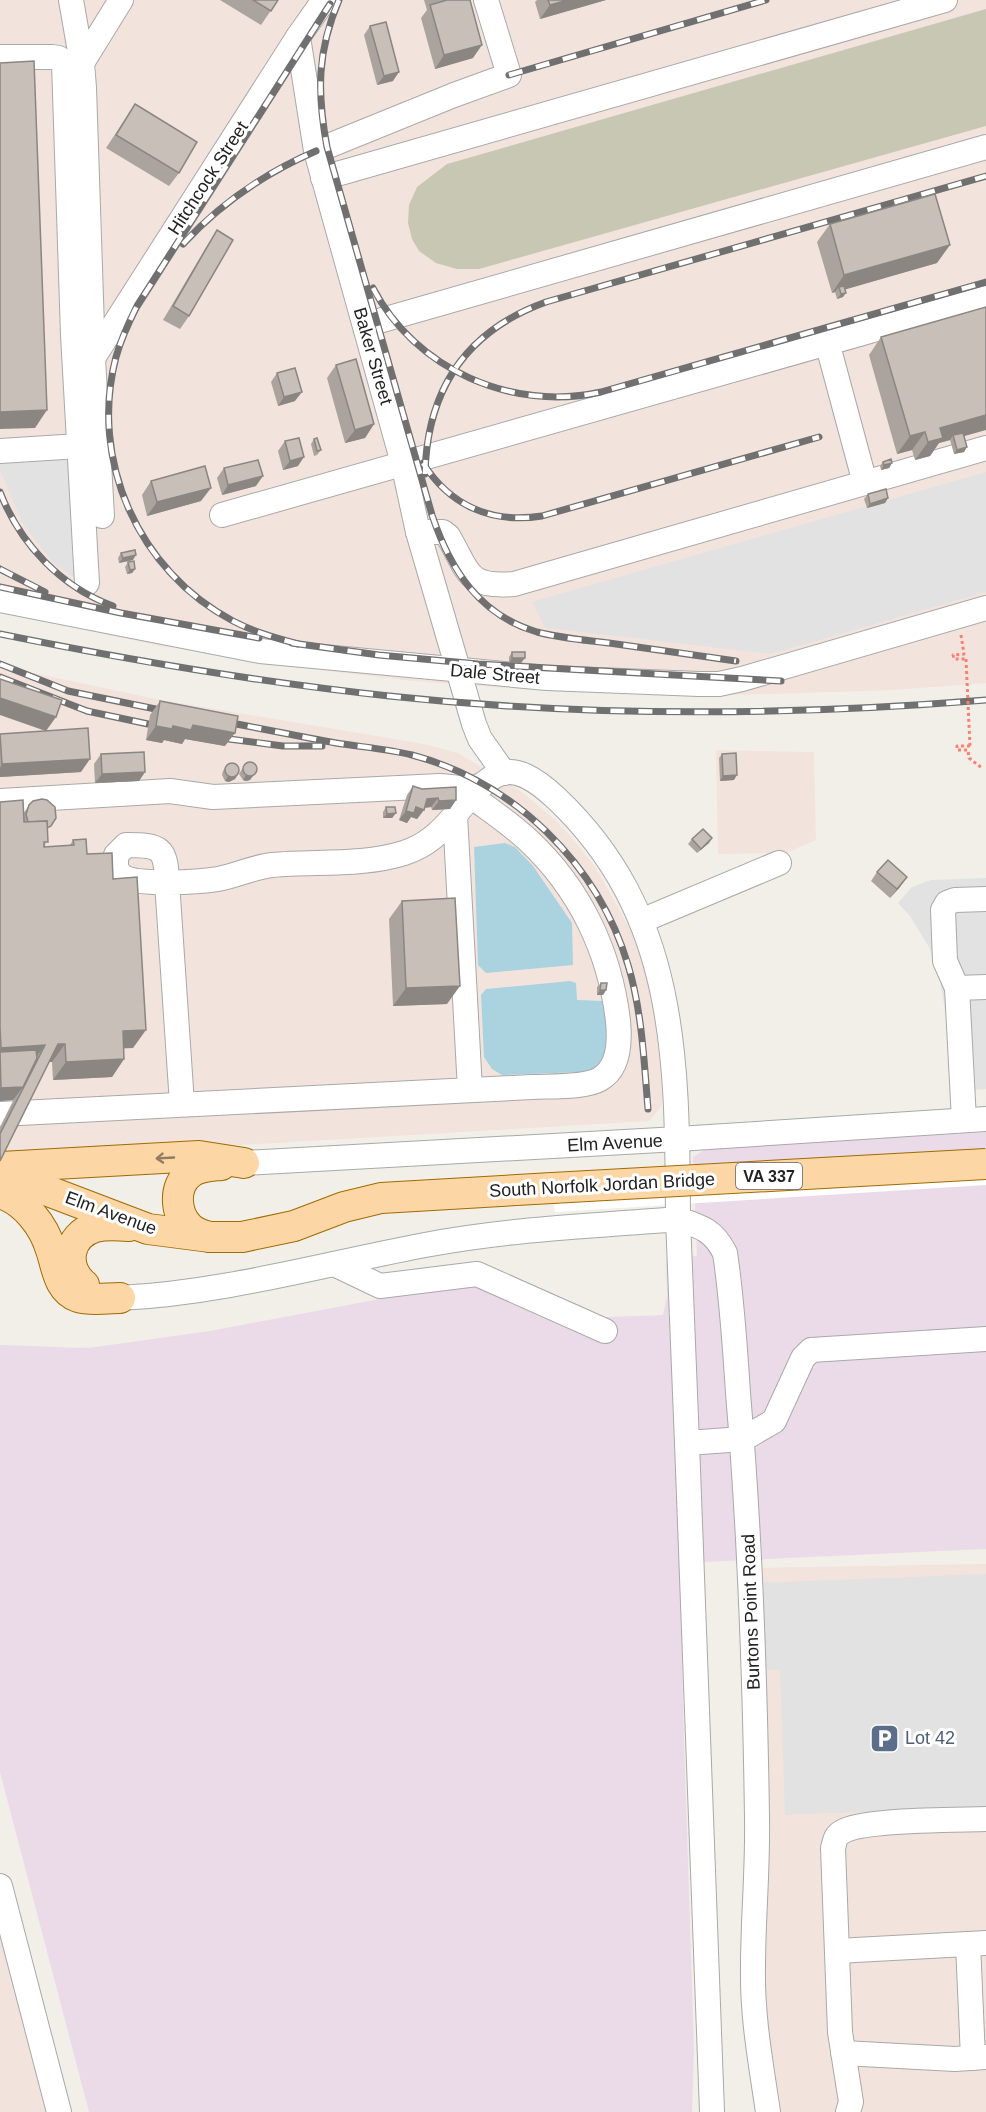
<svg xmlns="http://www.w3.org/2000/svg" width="986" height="2112" font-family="Arial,sans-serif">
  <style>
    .industrial { fill: #ebdbe8 }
    .military { fill: #f3e3dd }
    .construction { fill: #c7c7b4 }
    .parking { fill: #e2e2e2 }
    .water { fill: #aad3df }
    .pier { fill: #fff }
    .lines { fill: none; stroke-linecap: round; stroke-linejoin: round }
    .minor-casing { stroke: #a9a9a9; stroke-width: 26 }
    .major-casing { stroke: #a06b00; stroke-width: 32 }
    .path { stroke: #fa8072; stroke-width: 3; stroke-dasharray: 3 3; stroke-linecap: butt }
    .minor { stroke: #fff; stroke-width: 24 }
    .major { stroke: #fcd6a4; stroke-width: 30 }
    .rail-casing { stroke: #707070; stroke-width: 7 }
    .rail { stroke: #fff; stroke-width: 4.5; stroke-dasharray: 14; stroke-linecap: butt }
    .major-bridge-casing { stroke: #a06b00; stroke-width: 32; stroke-linecap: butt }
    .path-bridge { stroke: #fa8072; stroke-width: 3; stroke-dasharray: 3 3; stroke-linecap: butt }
    .major-bridge { stroke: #fcd6a4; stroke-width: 30 }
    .wall { fill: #aba49e }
    .shaded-wall { fill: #8b8681 }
    .building { fill: #c7bfb8; stroke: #8b8681; stroke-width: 1.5 }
    .oneway { stroke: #8f7c63 }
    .labels { text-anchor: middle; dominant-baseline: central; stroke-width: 6; stroke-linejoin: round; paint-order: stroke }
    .shield { fill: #fff; stroke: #646464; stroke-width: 1.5 }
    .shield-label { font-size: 16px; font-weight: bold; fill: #222 }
    .street-label { font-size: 18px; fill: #222; stroke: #fff }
    .service-label { font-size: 18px; fill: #4e5e75; stroke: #fff; text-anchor: start }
  </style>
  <rect width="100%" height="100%" fill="#f2efe9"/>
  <path class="industrial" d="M986,1132V1549L681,1563L683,1706L694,2050L692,2112H89L0,1772V1345L88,1348L210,1331L454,1285L498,1284L550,1319L663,1315L667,1296L666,1259L697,1256L693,1157L708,1148Z"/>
  <g class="military">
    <path d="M0,0H986V683L895,690L735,695L548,691L412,681L311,669L160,646L0,612Z"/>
    <path d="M0,666L161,700L424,744L458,753L521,791L555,820L573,839L596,868L630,929L643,963L654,1002L661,1048L662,1106L649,1121L0,1159Z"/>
    <path d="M716,750L814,752L816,840L786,853L718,854Z"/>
    <path d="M986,1564V2112H769L747,1568Z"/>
    <path d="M0,1937L48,2112H0Z"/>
  </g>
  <path class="construction" d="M986,9V126L479,269H457L436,263L419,251L412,239L408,223L409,205L417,187L447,164Z"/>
  <g class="parking">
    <path d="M75,459L81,582L53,563L23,524L0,470V464Z"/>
    <path d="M986,472V592L771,654L545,628L532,602Z"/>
    <path d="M986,878V1089L951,1091L947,1022L940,980L929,947L910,916L898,903L912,887L931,880Z"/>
    <path d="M986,1574V1807L785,1815L780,1670H761L758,1583Z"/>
  </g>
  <g class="water">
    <path d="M505,843L515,847L533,866L572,923L573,965L486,973L478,965L474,847Z"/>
    <path d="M570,981L576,983L577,1000L604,1001L607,1005L609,1051L596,1069L584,1072L502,1075L492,1069L484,1057L481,995L486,989Z"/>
  </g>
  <path class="pier" d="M986,1149V1185L555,1212L551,1172Z"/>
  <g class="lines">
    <defs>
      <g id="minor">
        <path d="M71,0L82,63L84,88L93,358L102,516"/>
        <path d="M298,37L316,151L403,463L418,532L474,724L480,739L504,773"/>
        <path d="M0,57H52L59,58L64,63L73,335L87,583"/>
        <path d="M82,63L121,0"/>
        <path d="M316,151L454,95L509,75L486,0"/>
        <path d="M323,178L945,0"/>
        <path d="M365,325L986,147"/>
        <path d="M827,342L865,483"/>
        <path d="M93,358L298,37L324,0"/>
        <path d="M0,451L79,446"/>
        <path d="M222,515L986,298"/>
        <path d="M418,532H443L448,536C469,571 465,588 514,584L986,448"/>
        <path d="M0,600L260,651L547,678L699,684H719L742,679L986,608"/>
        <path d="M0,801L170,791L213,797L440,786L471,789L479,786"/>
        <path d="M641,921L779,863"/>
        <path d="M957,988L986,987"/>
        <path d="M470,1090L455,815C492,771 508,753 557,799C679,915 677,1062 678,1219C702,1227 713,1230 725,1253C732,1299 735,1346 738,1393C750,1534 755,1676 757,1818C758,1868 753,1918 753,1968C752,2017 761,2064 768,2112"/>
        <path d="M182,1104L167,882C166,847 160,845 126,845L116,855V869C118,871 120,874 122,876C137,886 200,882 218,879C236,876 253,867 272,865C315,861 363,866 404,853C426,846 441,832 455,815"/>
        <path d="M0,1114L532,1087C551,1086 585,1088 600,1079C619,1068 620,1041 618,1021C610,952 580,889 529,841C511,824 491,811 471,796"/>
        <path d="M964,1120L957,988L945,961L943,910L947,903L955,900L986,899"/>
        <path d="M244,1163L678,1139L986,1119"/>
        <path d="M334,1264L380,1286L477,1274L605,1331"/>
        <path d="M120,1298C223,1293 324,1264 425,1245C508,1229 594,1226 678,1219L687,1443"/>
        <path d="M0,1886L59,2112"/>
        <path d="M968,1944L973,2058"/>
        <path d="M837,1951L986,1943"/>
        <path d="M843,2053L955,2059L986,2057"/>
        <path d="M712,2112L687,1443L743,1439L774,1421L803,1358L811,1350L986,1339"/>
        <path d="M848,2112L851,2102L840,2032L833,1848C835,1841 835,1836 842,1832C861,1819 958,1820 986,1819"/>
      </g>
      <g id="major">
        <path d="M0,1167L199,1156L244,1163"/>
        <path d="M0,1180L43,1189L148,1229L210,1237H242L294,1226L344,1207L381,1198L552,1188"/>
        <path d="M0,1193C25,1201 44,1226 51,1250C57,1267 58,1290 78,1297C91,1301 107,1298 120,1298"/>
        <path d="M210,1237C202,1235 195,1233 189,1227C175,1213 173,1186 190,1173C199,1166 211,1166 221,1165"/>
        <path d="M84,1285C63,1267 67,1236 95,1227C106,1224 118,1225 129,1226"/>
      </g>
    </defs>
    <use href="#minor" class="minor-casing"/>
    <use href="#major" class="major-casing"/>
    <g class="path">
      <path d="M961,635L964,654L953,655L954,659H966"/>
      <path d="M970,746H957V750H968L969,758L982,768"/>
    </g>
    <use href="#minor" class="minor"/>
    <use href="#major" class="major"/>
    <defs>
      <g id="rail">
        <path d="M339,0C317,51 317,93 327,147L432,515C450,569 479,615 537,632C560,638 585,640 609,643C652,649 694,655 736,661"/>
        <path d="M509,75L766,0"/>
        <path d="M183,244C221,203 265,173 316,151"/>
        <path d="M373,288C415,369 512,412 601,392L986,282"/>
        <path d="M423,463C450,506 492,524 542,516L819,437"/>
        <path d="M425,474C427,389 466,331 546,302L986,176"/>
        <path d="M0,492C20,544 61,587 113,606"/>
        <path d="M0,569L45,592"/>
        <path d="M0,587L121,613L259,638"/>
        <path d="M0,634C128,660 258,682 389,696C587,717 787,716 986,700"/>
        <path d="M292,643L379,655L478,664L781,681"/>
        <path d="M298,644C276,638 254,632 233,621C138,571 89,460 116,357C121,339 129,322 137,306L330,4"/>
        <path d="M0,664L68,691L170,712"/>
        <path d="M0,677L87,711L148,724"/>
        <path d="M220,721C259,728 297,736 336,743C361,747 388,749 412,755C514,782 598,864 628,965C642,1011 644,1061 648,1109"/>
        <path d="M229,739L283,746H322"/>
      </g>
    </defs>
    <use href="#rail" class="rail-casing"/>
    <use href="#rail" class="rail"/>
    <defs>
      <path id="major-bridge" d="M552,1188L986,1164"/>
    </defs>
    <use href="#major-bridge" class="major-bridge-casing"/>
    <path class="path-bridge" d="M966,659L970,746"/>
    <use href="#major-bridge" class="major-bridge"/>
  </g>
  <g class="wall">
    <path d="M220,0H278L261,25Z"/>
    <path d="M424,0H470L473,58L435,69L421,18L427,10Z"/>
    <path d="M537,0H606L540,19L535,2Z"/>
    <path d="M370,26L393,81L377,85L364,35Z"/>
    <path d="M135,104L179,173L169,186L106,148Z"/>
    <path d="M830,224L937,263L845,289L843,297L837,299L835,292L832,293L817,242Z"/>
    <path d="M217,230L189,316L180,329L163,320L208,244Z"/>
    <path d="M881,337L964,436V452L954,454L950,440L939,443L930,456L915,460L912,450L897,454L869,355Z"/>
    <path d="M336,365L374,424L365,438L345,443L327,378Z"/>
    <path d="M277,373L295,401L278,406L271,382Z"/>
    <path d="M314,439L321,450L317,455L314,456L311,444Z"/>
    <path d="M285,441L298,466L283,470L278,451Z"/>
    <path d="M883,462L892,463L889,468L881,470L880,466Z"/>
    <path d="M224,468L256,486L222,495L217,478Z"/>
    <path d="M151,481L201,501L147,516L142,495Z"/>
    <path d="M868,494L888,498L885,503L867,508L864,499Z"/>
    <path d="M121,553L133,560L119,563L118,558Z"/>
    <path d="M128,562L135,569L132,573L127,574L125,567Z"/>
    <path d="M512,652L521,663H509V657Z"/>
    <path d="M160,701L225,746L185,739L182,744L164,740L162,743L146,740L150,715Z"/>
    <path d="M0,715L47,731L81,772L0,777V734L46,731Z"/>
    <path d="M101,754L145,772L139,781L95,783L94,764Z"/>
    <path d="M722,754L734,780L720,781L719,758Z"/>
    <path d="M246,763L250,780L246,781L243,780L239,774Z"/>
    <path d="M226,766L238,774L235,779L229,782L225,781L222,775L223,771Z"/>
    <path d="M413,786L422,789L456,800L450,809L432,810L431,807L425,808L417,819L411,817L407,823L399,820L407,795Z"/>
    <path d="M0,802L24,813L29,805L47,831L45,847L70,845L73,840L113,879L133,1048H124V1059L112,1077L53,1080L52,1062H49L0,1161V1127L14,1099L13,1100L0,1101Z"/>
    <path d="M386,807L396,813L392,818H383V812Z"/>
    <path d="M692,839L709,843L697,853L688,844Z"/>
    <path d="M877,872L900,887L890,898L871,881Z"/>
    <path d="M402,901L447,1004L393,1006L389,919Z"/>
    <path d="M601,983L606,990L603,995H597V987Z"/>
  </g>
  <g class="shaded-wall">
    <path d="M568,0H606L540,19L550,5Z"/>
    <path d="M482,45L473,58L435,69L444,55Z"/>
    <path d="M399,72L393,81L377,85L384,76Z"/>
    <path d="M950,245L937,263L840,291L839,287L835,292L832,293L844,275Z"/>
    <path d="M846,293L843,297L837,299L841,294Z"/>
    <path d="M302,392L295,401L278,406L284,397Z"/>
    <path d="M47,410L35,428L0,429V412Z"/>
    <path d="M986,415V430L954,439L953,435L950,440L939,443L930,456L915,460L928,442L940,428Z"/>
    <path d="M374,424L365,438L345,443L355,430Z"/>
    <path d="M925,432L912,450L897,454L910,436Z"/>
    <path d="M967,447L964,452L954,454L957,450Z"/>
    <path d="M304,457L298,466L283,470L290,461Z"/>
    <path d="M892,463L889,468L881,470L884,465Z"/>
    <path d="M263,476L256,486L222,495L228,485Z"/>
    <path d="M211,488L201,501L147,516L157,502Z"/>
    <path d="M888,498L885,503L867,508L870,504Z"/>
    <path d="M136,555L133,560L119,563L123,558Z"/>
    <path d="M135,569L132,573L127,574L130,570Z"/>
    <path d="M512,658H525L521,663H509Z"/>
    <path d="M0,698L56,717L46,731L0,715Z"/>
    <path d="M193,725L235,733L225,746L185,739L182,744L164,740L162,743L146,740L156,726Z"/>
    <path d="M90,759L81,772L0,777V768L2,764Z"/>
    <path d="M145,772L139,781L95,783L102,774Z"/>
    <path d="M238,774L235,779L229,782L225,781L228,776Z"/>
    <path d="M246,775L253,776L250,780L246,781L243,780Z"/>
    <path d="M737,775L734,780L720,781L723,776Z"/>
    <path d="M438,798L431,807L421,808L427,799Z"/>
    <path d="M456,800L450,809L432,810L439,801Z"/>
    <path d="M416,807L424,810L417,819L411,817L407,823L399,820L406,811Z"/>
    <path d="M396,813L392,818H383L387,814Z"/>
    <path d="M712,838L709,843L697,853Z"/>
    <path d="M907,877L900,887L890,898L897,889Z"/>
    <path d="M460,986L447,1004L393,1006L406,988Z"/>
    <path d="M600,990H606L603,995H597Z"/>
    <path d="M146,1030L133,1048L110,1049L123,1031Z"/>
    <path d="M58,1044H65L52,1062H46Z"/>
    <path d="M45,1045L32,1063L0,1065V1049L1,1048Z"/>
    <path d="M124,1059L112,1077L53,1080L66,1062Z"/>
    <path d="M23,1087L13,1100L0,1101V1089L1,1088Z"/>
  </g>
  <g class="building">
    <path d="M253,0H278L271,11Z"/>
    <path d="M447,0H470L482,45L444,55L430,5Z"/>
    <path d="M548,0H568L550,5Z"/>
    <path d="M386,22L399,72L384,76L370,26Z"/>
    <path d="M34,61L47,410L0,412V63Z"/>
    <path d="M135,104L197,142L179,173L116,135Z"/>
    <path d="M935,194L950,245L844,275L830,224Z"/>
    <path d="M217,230L233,240L189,316L173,306Z"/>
    <path d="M844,286L846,293L841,294L839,287Z"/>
    <path d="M986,307V415L940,428L943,438L928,442L925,432L910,436L881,337Z"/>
    <path d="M356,359L374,424L355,430L336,365Z"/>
    <path d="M295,368L302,392L284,397L277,373Z"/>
    <path d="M963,433L967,447L957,450L953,435Z"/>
    <path d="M299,438L304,457L290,461L285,441Z"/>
    <path d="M317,438L321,450L317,451L314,439Z"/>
    <path d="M891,459L892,463L884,465L883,462Z"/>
    <path d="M258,460L263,476L228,485L224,468Z"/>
    <path d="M205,466L211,488L157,502L151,481Z"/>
    <path d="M886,489L888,498L870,504L868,494Z"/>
    <path d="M135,550L136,555L123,558L121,553Z"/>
    <path d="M134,561L135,569L130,570L128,562Z"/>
    <rect x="512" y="652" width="13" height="6"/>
    <path d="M0,679L62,700L56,717L0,698Z"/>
    <path d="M160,701L238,716L235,733L193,725L191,730L173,726L172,729L156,726Z"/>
    <path d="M88,728L90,759L2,764L0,734Z"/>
    <path d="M144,752L145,772L102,774L101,754Z"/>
    <path d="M736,753L737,775L723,776L722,754Z"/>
    <circle cx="250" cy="769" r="7"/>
    <circle cx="232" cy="770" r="7"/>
    <path d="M413,786L422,789L456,787V800L439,801L438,798L427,799L424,810L416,807L414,813L406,811Z"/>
    <path d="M42,799L47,800L55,807L56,818L51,826L47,828V821L28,822L26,814L29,805L33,801Z"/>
    <path d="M23,800L24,822L47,821L48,842H44V847L74,845L73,840L86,839L87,854L112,853L113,879L137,877L146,1030L123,1031L124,1059L66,1062L65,1044H58L0,1161V1134L45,1045L1,1048L0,1027V802Z"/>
    <path d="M386,807H395L396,813L387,814Z"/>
    <path d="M703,829L712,838L701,849L692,839Z"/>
    <path d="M888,860L907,877L897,889L877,872Z"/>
    <path d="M455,898L460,986L406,988L402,901Z"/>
    <path d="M601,983H607L606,990H600Z"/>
    <path d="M36,1050L37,1058L23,1087L1,1088L0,1052Z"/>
  </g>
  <defs><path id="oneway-shaft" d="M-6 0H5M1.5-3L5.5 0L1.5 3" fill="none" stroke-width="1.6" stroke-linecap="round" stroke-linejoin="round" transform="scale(1.5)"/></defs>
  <use class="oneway" href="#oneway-shaft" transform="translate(165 1158) rotate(177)"/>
  <defs>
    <symbol id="parking-square" viewBox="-11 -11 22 22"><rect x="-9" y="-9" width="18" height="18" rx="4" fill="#5c6f8a" stroke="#fff"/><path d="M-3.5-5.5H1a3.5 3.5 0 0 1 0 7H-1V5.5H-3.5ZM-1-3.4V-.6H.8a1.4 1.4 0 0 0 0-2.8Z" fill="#fff"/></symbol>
  </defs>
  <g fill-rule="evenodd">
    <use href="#parking-square" x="868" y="1722" width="33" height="33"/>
  </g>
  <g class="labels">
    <rect class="shield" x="736" y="1163" width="66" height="26" rx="4.5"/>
    <g class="shield-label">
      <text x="769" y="1176">VA 337</text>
    </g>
    <g class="street-label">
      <text transform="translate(208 178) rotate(-57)">Hitchcock Street</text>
      <text transform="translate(373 356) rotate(74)">Baker Street</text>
      <text transform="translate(495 674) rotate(5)">Dale Street</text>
      <text transform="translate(615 1143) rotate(-3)">Elm Avenue</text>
      <text transform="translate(602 1185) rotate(-3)">South Norfolk Jordan Bridge</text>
      <text transform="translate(111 1213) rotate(20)">Elm Avenue</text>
      <text transform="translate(751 1612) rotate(-92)">Burtons Point Road</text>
    </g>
    <g class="service-label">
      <text x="905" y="1738">Lot 42</text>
    </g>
  </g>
</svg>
